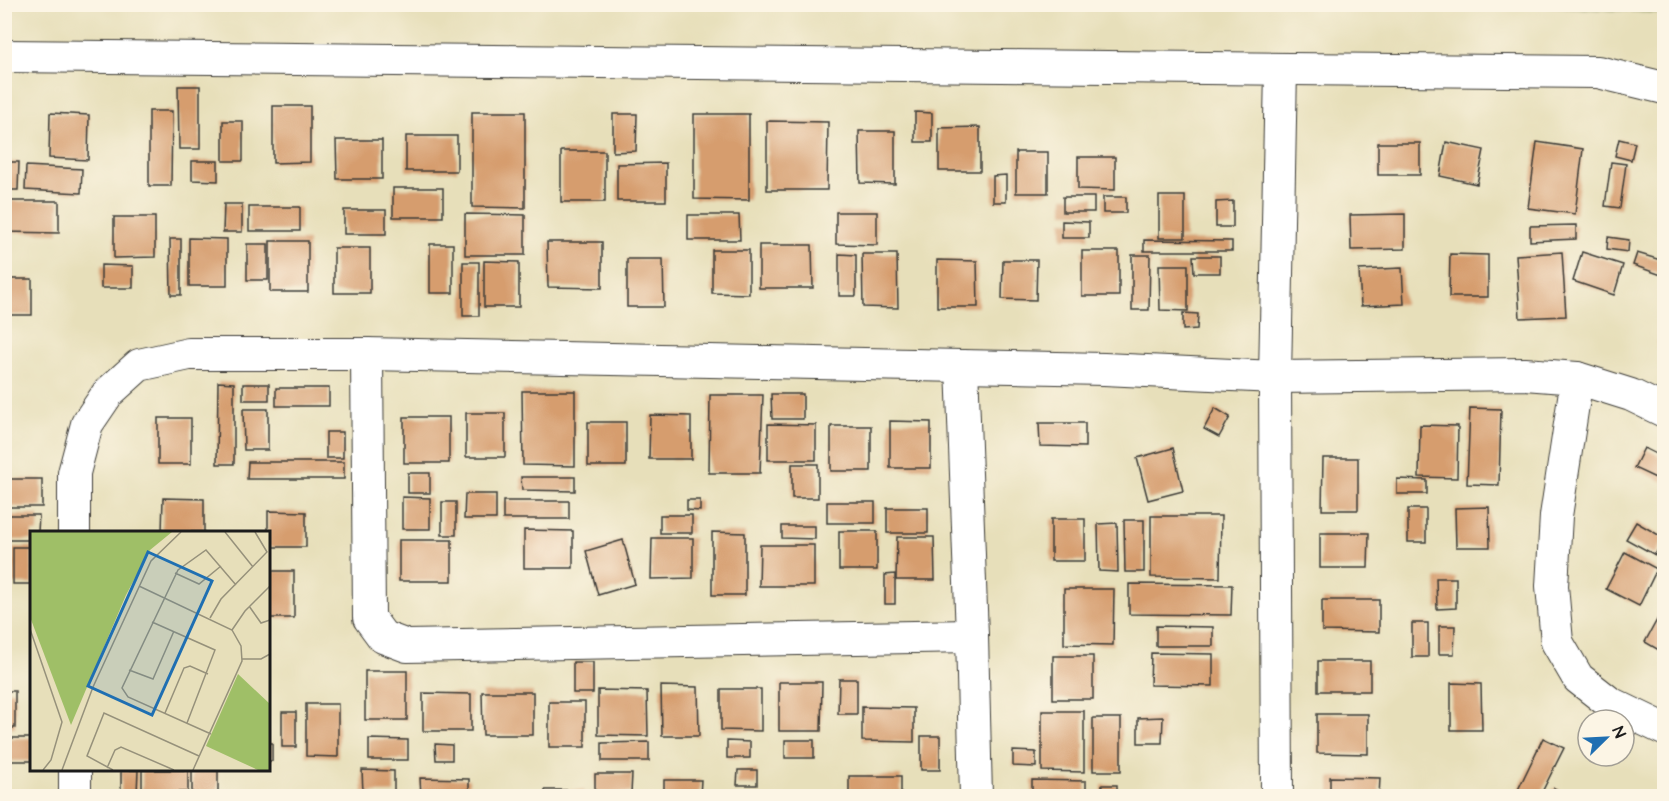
<svg xmlns="http://www.w3.org/2000/svg" width="1669" height="801" font-family="'Architects Daughter',sans-serif">
  <style>
    .green { fill: #9fbf67; stroke: #5e6e42; stroke-width: 1.5 }
    .building { fill: #d69d6e }
    .lines { fill: none; stroke-linecap: round; stroke-linejoin: round }
    .street-casing { stroke: #3a3934; stroke-width: 34 }
    .street { stroke: #fff; stroke-width: 32 }
    .inset-road { fill: none; stroke: #96917b; stroke-width: 1.5 }
    .view { fill: #1f6fb2; fill-opacity: 0.15; stroke: #1f6fb2; stroke-width: 3 }
    .inset-edge { fill: none; stroke: #1c1c1c; stroke-width: 3 }
  </style>
  <rect width="100%" height="100%" fill="#fcf5e5"/>
  <filter id="ink" filterUnits="userSpaceOnUse"><feTurbulence type="fractalNoise" baseFrequency=".0167" numOctaves="2"/><feDisplacementMap in="SourceGraphic" scale="12" xChannelSelector="R" yChannelSelector="G"/><feConvolveMatrix kernelMatrix="1 2 1 2 8 2 1 2 1" color-interpolation-filters="sRGB"/></filter>
  <filter id="wash" filterUnits="userSpaceOnUse"><feTurbulence type="fractalNoise" baseFrequency=".008" numOctaves="4" result="noise"/><feDisplacementMap in="SourceGraphic" scale="24" xChannelSelector="R" yChannelSelector="G"/><feGaussianBlur stdDeviation="1.35" result="paint"/><feColorMatrix in="noise" values="0 0 0 0 0 0 0 0 0 0 0 0 0 0 0 0 0 1.4 0 .05"/><feComposite in="paint" operator="in"/></filter>
  <g filter="url(#wash)">
    <rect width="100%" height="100%" fill="#e7dfba"/>
    <path class="green" d="M1537,5H1664V13Z"/>
    <g id="blocks">
      <g class="building">
        <path d="M178,86H200V149H179Z"/>
        <path d="M273,106H310V162L273,163Z"/>
        <path d="M149,111H172L171,186H149Z"/>
        <path d="M472,112H525V208L472,207Z"/>
        <path d="M915,112L932,113V142H915Z"/>
        <path d="M50,113L89,115L88,160L49,158Z"/>
        <path d="M613,114H637L636,151L613,152Z"/>
        <path d="M694,114H749V200L694,199Z"/>
        <rect x="223" y="121" width="20" height="40"/>
        <path d="M767,121L828,122L827,190H767Z"/>
        <path d="M980,127V171H939V128Z"/>
        <path d="M859,131H895V184L860,183Z"/>
        <rect x="406" y="136" width="51" height="35"/>
        <path d="M1619,139L1635,143L1631,160L1615,156Z"/>
        <path d="M336,140H382V179H337Z"/>
        <path d="M1446,142L1484,150L1477,184L1440,176Z"/>
        <path d="M1537,142L1583,149L1575,214L1528,208Z"/>
        <rect x="1378" y="143" width="42" height="32"/>
        <rect x="561" y="151" width="44" height="51"/>
        <rect x="1016" y="152" width="32" height="41"/>
        <path d="M1078,157H1115V190L1078,189Z"/>
        <path d="M192,161H218V181L192,180Z"/>
        <path d="M4,162H19L18,190H4Z"/>
        <path d="M1611,162L1626,164L1620,208L1605,206Z"/>
        <path d="M666,163V201H617V164Z"/>
        <path d="M26,166L82,169L81,193L25,190Z"/>
        <path d="M1006,175V202H993V176Z"/>
        <rect x="393" y="188" width="50" height="29"/>
        <rect x="1159" y="196" width="26" height="42"/>
        <rect x="1063" y="197" width="31" height="15"/>
        <rect x="1103" y="197" width="23" height="16"/>
        <path d="M5,201H59V233L4,232Z"/>
        <path d="M1233,201V227H1216V202Z"/>
        <path d="M224,204H242V232H223Z"/>
        <rect x="249" y="207" width="51" height="24"/>
        <rect x="344" y="210" width="42" height="24"/>
        <path d="M836,212H877V245L836,244Z"/>
        <path d="M465,214L525,215V255H465Z"/>
        <path d="M1405,214V249L1351,250L1350,215Z"/>
        <path d="M688,215H739L740,240H688Z"/>
        <path d="M114,217H155V257L114,258Z"/>
        <path d="M1062,221L1089,222V238H1062Z"/>
        <path d="M1576,225V239L1530,241V226Z"/>
        <path d="M1608,237L1629,240L1628,252L1607,249Z"/>
        <path d="M189,238L227,239V286H189Z"/>
        <path d="M170,239H181V295H171Z"/>
        <path d="M1144,240L1232,241V251H1144Z"/>
        <rect x="270" y="241" width="38" height="51"/>
        <path d="M547,242H602V288L548,287Z"/>
        <rect x="247" y="244" width="21" height="36"/>
        <rect x="430" y="244" width="23" height="49"/>
        <path d="M759,245H812L813,288H759Z"/>
        <rect x="334" y="248" width="36" height="45"/>
        <path d="M712,250H749V294L712,293Z"/>
        <rect x="1082" y="251" width="37" height="45"/>
        <path d="M1562,252L1566,316L1520,318L1516,255Z"/>
        <path d="M1582,252L1623,265L1614,295L1573,281Z"/>
        <path d="M1637,253L1664,261V276L1633,265Z"/>
        <path d="M839,254L856,255V296H839Z"/>
        <path d="M862,254H897L898,308L863,307Z"/>
        <path d="M1450,254L1488,255V297H1449Z"/>
        <path d="M1132,255H1150L1149,310H1132Z"/>
        <path d="M1193,256H1220V273H1194Z"/>
        <path d="M627,259H663L664,307H627Z"/>
        <path d="M937,260L977,261L978,307H937Z"/>
        <path d="M1003,260H1037L1036,300L1002,299Z"/>
        <path d="M484,261L519,262V307H484Z"/>
        <rect x="463" y="262" width="16" height="54"/>
        <path d="M101,265L133,266V288H101Z"/>
        <path d="M1159,265H1188V311L1160,310Z"/>
        <path d="M1402,268L1404,304L1361,306L1359,270Z"/>
        <rect x="4" y="279" width="28" height="36"/>
        <path d="M1183,313L1198,314L1197,329L1183,330Z"/>
        <path d="M1664,331V347L1657,343Z"/>
        <path d="M4,342H8L9,387H4Z"/>
        <path d="M218,382L234,383V464H217Z"/>
        <rect x="243" y="384" width="26" height="16"/>
        <rect x="276" y="388" width="53" height="18"/>
        <path d="M522,391H575V466L523,465Z"/>
        <path d="M771,394H803V419H772Z"/>
        <path d="M710,395H763L760,473H709Z"/>
        <path d="M1215,408L1230,417L1219,437L1204,429Z"/>
        <path d="M1470,408L1501,409L1499,485L1467,484Z"/>
        <path d="M243,409H268V450H244Z"/>
        <rect x="466" y="413" width="39" height="44"/>
        <path d="M650,415L691,416V459H649Z"/>
        <rect x="404" y="417" width="45" height="46"/>
        <rect x="158" y="418" width="33" height="46"/>
        <path d="M890,421L931,422V468H890Z"/>
        <rect x="588" y="422" width="38" height="44"/>
        <path d="M1039,423H1085V447L1040,446Z"/>
        <path d="M768,424L816,425V460H768Z"/>
        <path d="M1420,425L1458,426L1457,478L1419,477Z"/>
        <rect x="831" y="426" width="40" height="45"/>
        <rect x="326" y="432" width="17" height="26"/>
        <path d="M1173,448L1183,491L1148,500L1137,458Z"/>
        <path d="M1644,448L1664,458V482L1634,468Z"/>
        <path d="M1323,458H1358V510H1322Z"/>
        <path d="M248,462H344V479H247Z"/>
        <rect x="792" y="464" width="26" height="34"/>
        <rect x="408" y="473" width="22" height="20"/>
        <path d="M521,477H575V491L522,490Z"/>
        <rect x="4" y="479" width="38" height="28"/>
        <path d="M1397,479L1427,480V494H1397Z"/>
        <path d="M465,494H496V519H464Z"/>
        <path d="M402,497L430,498V529H402Z"/>
        <path d="M163,498L204,499V532H162Z"/>
        <path d="M687,500H700V511L687,510Z"/>
        <rect x="503" y="501" width="66" height="18"/>
        <rect x="442" y="502" width="14" height="33"/>
        <rect x="827" y="502" width="48" height="21"/>
        <path d="M1489,507L1490,547H1456L1455,508Z"/>
        <rect x="887" y="508" width="41" height="25"/>
        <rect x="1408" y="509" width="18" height="33"/>
        <path d="M268,511L306,512V547H268Z"/>
        <path d="M4,515H39L38,532H32V540H4Z"/>
        <rect x="660" y="515" width="32" height="18"/>
        <path d="M1151,516H1221L1220,578L1151,577Z"/>
        <rect x="1051" y="519" width="34" height="42"/>
        <path d="M1124,520H1144V572H1125Z"/>
        <path d="M1636,522L1664,538L1655,555L1626,539Z"/>
        <path d="M1117,523L1118,572L1099,571L1098,524Z"/>
        <path d="M782,526H815V539L782,538Z"/>
        <path d="M524,530L573,531V568H524Z"/>
        <rect x="839" y="531" width="38" height="39"/>
        <path d="M712,532L745,533V595H712Z"/>
        <path d="M1320,533H1369L1368,568H1320Z"/>
        <path d="M897,537H934L935,580H896Z"/>
        <path d="M652,538H693V578L651,579Z"/>
        <rect x="399" y="540" width="53" height="41"/>
        <path d="M623,540L635,584L598,595L586,551Z"/>
        <path d="M760,545H814V586H759Z"/>
        <rect x="13" y="547" width="19" height="37"/>
        <path d="M1625,552L1657,569L1639,606L1606,589Z"/>
        <rect x="268" y="571" width="26" height="47"/>
        <path d="M895,574V604H885V575Z"/>
        <path d="M1436,578H1456V608L1437,609Z"/>
        <path d="M1129,584L1232,585L1231,615L1129,614Z"/>
        <path d="M1064,589H1114L1113,645L1064,644Z"/>
        <path d="M1322,600H1379V632L1322,631Z"/>
        <rect x="4" y="601" width="3" height="60"/>
        <path d="M1664,607V653L1645,642Z"/>
        <rect x="1412" y="623" width="16" height="34"/>
        <path d="M1156,626L1213,627V646H1156Z"/>
        <path d="M1439,626H1455L1454,654H1439Z"/>
        <path d="M1151,653L1213,654V686L1150,685Z"/>
        <rect x="1053" y="656" width="40" height="43"/>
        <rect x="1318" y="661" width="52" height="30"/>
        <rect x="573" y="662" width="20" height="31"/>
        <rect x="365" y="671" width="42" height="49"/>
        <path d="M839,679H857V714H838Z"/>
        <path d="M779,682H822L821,731H779Z"/>
        <path d="M1451,683L1481,684L1482,730H1451Z"/>
        <path d="M661,686L698,687L699,736H662Z"/>
        <path d="M721,689H761V731L721,730Z"/>
        <path d="M598,690L647,691L648,736L598,735Z"/>
        <rect x="4" y="691" width="11" height="37"/>
        <path d="M482,692H533V735H483Z"/>
        <path d="M423,693L471,694V731H423Z"/>
        <rect x="549" y="702" width="36" height="45"/>
        <path d="M306,704H338V757L306,756Z"/>
        <path d="M862,707L914,708V742L862,741Z"/>
        <path d="M1042,711H1084V772L1042,771Z"/>
        <rect x="282" y="712" width="14" height="35"/>
        <path d="M1317,714H1368V754L1317,753Z"/>
        <path d="M1163,717L1162,743H1138V718Z"/>
        <rect x="1093" y="718" width="28" height="53"/>
        <rect x="921" y="736" width="19" height="34"/>
        <rect x="4" y="738" width="28" height="23"/>
        <path d="M1543,738L1564,748L1540,796H1515Z"/>
        <path d="M369,739L408,740V760H369Z"/>
        <rect x="785" y="740" width="29" height="18"/>
        <path d="M727,741L750,742V758H727Z"/>
        <path d="M649,742V761H602V743Z"/>
        <rect x="268" y="743" width="4" height="18"/>
        <path d="M435,744L452,745V760H436Z"/>
        <path d="M1013,751L1036,752V767L1013,766Z"/>
        <path d="M121,770H138L137,792H121Z"/>
        <rect x="142" y="770" width="46" height="22"/>
        <path d="M192,770H218V794L192,793Z"/>
        <path d="M362,770L394,771V793H363Z"/>
        <path d="M738,770H757V785H737Z"/>
        <path d="M595,774H632L631,793H595Z"/>
        <rect x="849" y="776" width="52" height="18"/>
        <path d="M1330,777L1380,778L1379,796H1330Z"/>
        <path d="M420,778L469,779V796H421Z"/>
        <path d="M664,780H701L700,796H664Z"/>
        <path d="M1032,780L1086,781V796H1032Z"/>
        <rect x="1102" y="785" width="15" height="11"/>
        <path d="M1554,788L1569,796H1549Z"/>
        <rect x="545" y="790" width="39" height="6"/>
        <path d="M1428,790L1442,796H1425Z"/>
      </g>
    </g>
  </g>
  <g filter="url(#ink)">
    <use href="#blocks" fill-opacity="0" stroke="#3a3934" stroke-width="1.5"/>
    <g class="lines">
      <defs>
        <g id="street">
          <path d="M4,56L1598,72L1664,88"/>
          <path d="M367,354L369,618L383,637L407,646L972,636"/>
          <path d="M962,366L972,636L976,796"/>
          <path d="M1577,378L1556,516L1552,586L1557,642L1578,678L1610,703L1664,729"/>
          <path d="M74,532V473L87,424L108,393L139,365L189,354H367L962,366L1104,369L1275,377L1525,374L1577,378L1631,395L1664,411"/>
          <path d="M75,770V796"/>
          <path d="M1277,796L1275,377L1281,69"/>
        </g>
      </defs>
      <use href="#street" class="street-casing"/>
      <use href="#street" class="street"/>
    </g>
  </g>
  <g transform="translate(30 531)">
    <rect width="240" height="240" fill="#e7dfba"/>
    <path d="M0,1H142L120,19L96,64L41,194L0,86ZM208,143L240,173V239H228L176,215Z" fill="#9fbf67"/>
    <path class="inset-road" d="M195,1L223,36M145,42L169,53L191,35M109,55L202,99L211,115L212,130L163,239M219,75L231,92L240,89M180,87L191,68L237,21L225,1M122,91L185,119L157,192M0,98L32,191L21,229L13,239M202,99L215,80L240,55M212,128H231L240,123M99,139L123,148L144,100M135,182L154,137L160,135L178,143M181,203L98,166L92,157L148,39L176,19L206,54M77,237L85,219L91,216L144,239M32,239L63,156L121,30L151,1M83,239L57,225L74,182L169,225"/>
    <path class="view" d="M118,21L182,50L122,184L58,155Z"/>
    <rect width="240" height="240" class="inset-edge"/>
  </g>
  <rect width="1669" height="801" fill="none" stroke="#fcf5e5" stroke-width="24"/>
  <g transform="translate(1606 738) rotate(66)"><circle r="28" fill="#fcf5e5" stroke="#a29e95" stroke-width="1.5"/>
  <path d="M0-4.5L10 22L0 15L-10 22Z" fill="#1f6fb2"/>
  <text y="-9" font-size="16" font-weight="bold" text-anchor="middle" fill="#1c1c1c">N</text>
  </g>
</svg>
